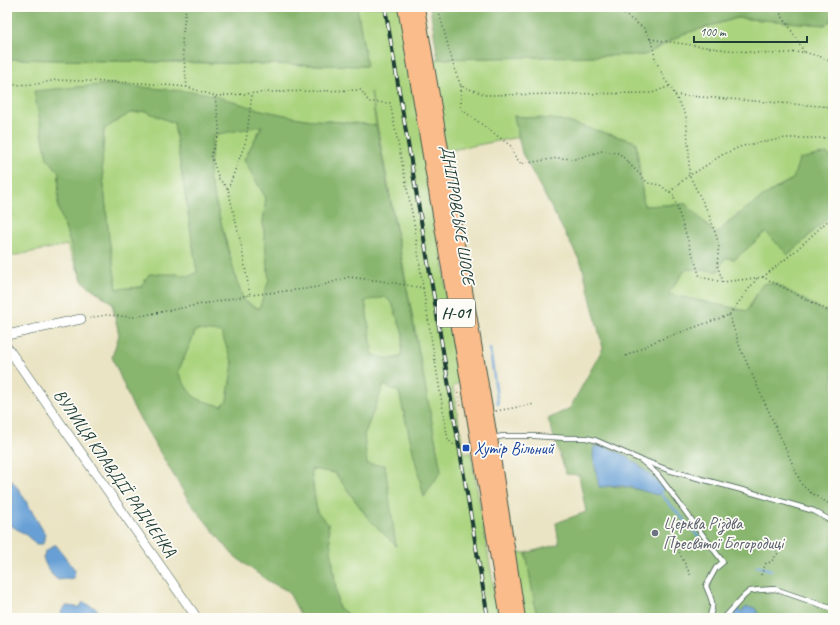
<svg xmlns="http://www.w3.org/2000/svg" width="840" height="625" font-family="Caveat,sans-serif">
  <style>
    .green { fill: #abd47f; stroke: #65885a }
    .forest { fill: #88b66e; stroke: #547a51; fill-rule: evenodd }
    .water { fill: #67a0d6; stroke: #436e85 }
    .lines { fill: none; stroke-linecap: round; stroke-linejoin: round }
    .stream { stroke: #67a0d6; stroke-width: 2.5 }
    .lane-casing { stroke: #3d564a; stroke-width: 6 }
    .street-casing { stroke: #3d564a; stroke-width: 10 }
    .primary-casing { stroke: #3d564a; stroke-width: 16 }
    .path { stroke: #3d564a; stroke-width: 1.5; stroke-dasharray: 1 3; stroke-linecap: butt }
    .lane { stroke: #fff; stroke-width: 4.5 }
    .street { stroke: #fff; stroke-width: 9 }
    .primary { stroke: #f9bc8a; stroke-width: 14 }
    .rail-casing { stroke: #1f3d34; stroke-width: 4 }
    .rail { stroke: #fdfcf7; stroke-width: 2.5; stroke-dasharray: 8; stroke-linecap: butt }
    .transit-dot { fill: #1a4fb4; stroke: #fdfcf7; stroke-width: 1.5 }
    .worship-dot { fill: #6b7280; stroke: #fdfcf7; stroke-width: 1.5 }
    .labels { text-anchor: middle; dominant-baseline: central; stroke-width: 3.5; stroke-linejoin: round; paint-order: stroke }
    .shield { fill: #fdfcf7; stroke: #62766e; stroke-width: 1 }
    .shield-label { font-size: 16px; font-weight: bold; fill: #1f3d34 }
    .street-label { font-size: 17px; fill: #1f3d34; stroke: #fdfcf7 }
    .transit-label { font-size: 17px; fill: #164399; stroke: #fdfcf7; text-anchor: start }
    .worship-label { font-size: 17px; fill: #5b616d; stroke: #fdfcf7; text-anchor: start }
  </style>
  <rect width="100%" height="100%" fill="#fdfcf7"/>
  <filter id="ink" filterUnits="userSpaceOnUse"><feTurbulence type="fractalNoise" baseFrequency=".025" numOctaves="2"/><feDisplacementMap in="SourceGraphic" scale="8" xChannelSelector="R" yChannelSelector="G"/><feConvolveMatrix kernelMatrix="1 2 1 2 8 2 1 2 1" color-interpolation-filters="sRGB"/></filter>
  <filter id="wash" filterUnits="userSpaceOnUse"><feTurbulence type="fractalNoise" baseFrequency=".012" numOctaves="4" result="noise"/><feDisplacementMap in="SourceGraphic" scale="16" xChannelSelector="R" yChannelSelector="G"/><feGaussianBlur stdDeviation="0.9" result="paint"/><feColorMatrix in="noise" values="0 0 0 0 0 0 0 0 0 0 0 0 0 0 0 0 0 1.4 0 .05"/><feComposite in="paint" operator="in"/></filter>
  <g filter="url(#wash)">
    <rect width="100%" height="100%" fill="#eae4c4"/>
    <g class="green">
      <path d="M357,7H405L441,220L447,312L459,382L453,388L464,453H471L499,618H353L338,607L328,524L317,512L310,468L335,473L368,518L389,498L385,465H367L364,435L384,385L399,392L424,497L441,471L371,92L376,125L304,119L261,110L35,91L47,158L59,172L58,207L83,282L67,245L7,257V59L366,66Z"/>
      <path d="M737,18L825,25L833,19V161L827,153L793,179L781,185L735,216L716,234L686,204L644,206L636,142L561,120L514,116L519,137L441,152L427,63L438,59L645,55L683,34Z"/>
      <path d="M145,111L174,123L197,272L190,276L175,274L141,287L117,289L109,239L102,166L104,129L130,113Z"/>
      <path d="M262,125L244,160L266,198L263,223L269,280L260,309L244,301L236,279L209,177L213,135Z"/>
      <path d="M833,213V316L762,285L747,311L668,294L686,269L718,271L725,258L735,259L766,232L789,255Z"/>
      <path d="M386,297L392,303L403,334L401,357L389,359L373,355L365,300Z"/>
      <path d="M196,330L221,331L233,364L227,400L222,406C192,399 192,399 178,372Z"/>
      <path d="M508,553H526L537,618H518Z"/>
    </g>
    <g class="forest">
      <path d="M7,7H357L367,66L7,59Z"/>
      <path d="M430,7H833V19L825,25L737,18L683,34L645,55L438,59Z"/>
      <path d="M109,84L205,93L261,110L304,119L376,125L441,471L424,497L399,392L384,385L364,435L367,464L385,465L396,546L368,518L335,473L311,469L317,512L328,524L338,607L353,618H302L288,591L268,581L233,555L189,501L133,407L112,357L119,335L112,303L83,282L58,207L59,172L47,158L34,91ZM145,111L174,123L197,272L190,276L175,274H149L141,287L117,289L109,239L102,166L104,129L130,113ZM262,126L244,160L266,198L263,223L269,280L259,309L244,301L236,279L209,177L213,135ZM385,297L392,303L403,334L401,357L389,359L373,355L365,301ZM196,330L221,332L233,364L227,400L222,406C193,399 192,399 178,372Z"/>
      <path d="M514,116L561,120L636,142L644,206L686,204L716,234C739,213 765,193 793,179L799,159L827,153L833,161V213L788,255L766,232L735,259L725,258L718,271L686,269L668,294L747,311L762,285L766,283L776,284L833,316V618H760L755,608L741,612L737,609L730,618H537L526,553L559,544L556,523L586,512L579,475L566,474L548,419L570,408L603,348L582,265L522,153ZM594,446C623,446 646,471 665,489L658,495C635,488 623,485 599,487Z"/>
    </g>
    <g class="water">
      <path d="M594,446C623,447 646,471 665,489L657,495L637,489L619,485L599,487L593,456Z"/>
      <path d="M9,477L20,491L45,534L43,544H36L26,535L7,523V509L10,506L13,500L7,493V478Z"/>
      <path d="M54,545H56L75,570L74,578L58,580C50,574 46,567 43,557L46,551Z"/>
      <path d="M83,602L97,609L100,618H64L61,612L66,606L80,607Z"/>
      <path d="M746,607L755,608L760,618H730L738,609L741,612Z"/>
    </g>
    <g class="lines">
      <g class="stream">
        <path d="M490,349L498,404"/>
        <path d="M660,493L699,537"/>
        <path d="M757,566L771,570"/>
      </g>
    </g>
  </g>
  <g filter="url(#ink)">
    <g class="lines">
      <defs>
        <g id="lane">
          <path d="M491,438L504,436H534L567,438H586L595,440L641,460L658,475L723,562L716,568L706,586C712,601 715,603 709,618"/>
          <path d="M645,461L668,470L753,493L814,511L833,522"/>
          <path d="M724,618L744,596L750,591L760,590L775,589L833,609"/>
        </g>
        <g id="street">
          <path d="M7,335L81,319"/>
          <path d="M7,347L197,618"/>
        </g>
        <g id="primary">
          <path d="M405,7L508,618"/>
          <path d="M417,7L490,438L518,618"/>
        </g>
      </defs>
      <use href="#lane" class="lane-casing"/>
      <use href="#street" class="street-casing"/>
      <use href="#primary" class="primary-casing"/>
      <g class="path">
        <path d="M186,7L182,41L187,87"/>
        <path d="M439,7L440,16L455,71L461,86L486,95L652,93L670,86"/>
        <path d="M614,7L645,29L653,45L655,59L665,80L670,86L686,115L689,155V175L708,212L719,244L717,265L723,282L763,277"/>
        <path d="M776,7L790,28L804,52"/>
        <path d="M650,39L719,49L769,54L804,52L821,57L833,63"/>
        <path d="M7,61L12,85"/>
        <path d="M7,83L12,85L37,84L56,80L142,83L187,87L215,96L219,125V134L211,155L219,179L228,189L241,244L250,295L134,317L106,315L89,318"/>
        <path d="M461,86V109L511,146L514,155L521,164L558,158L576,159L602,151L619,153L648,183L660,185L673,195L700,277L723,282"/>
        <path d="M675,95L833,107"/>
        <path d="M216,96L270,92L361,90L369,102L390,103L414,223L423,288"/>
        <path d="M228,189L246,141L252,94"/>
        <path d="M670,192L689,175L696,172L722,155L742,146L786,138H833"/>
        <path d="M833,216L793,253L763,277L833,313"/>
        <path d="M250,295L305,289L317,287L349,277L382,281L423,288L448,440L454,445H469"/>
        <path d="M729,315L741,350L802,485L811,493L833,506"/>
        <path d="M626,356L656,341L729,315L758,277"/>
        <path d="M457,389L461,407"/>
        <path d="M496,411L535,404"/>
        <path d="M672,538L691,576"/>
        <path d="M831,563L833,559"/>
        <path d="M761,575L766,563L771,562L778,553L767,540"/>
      </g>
      <use href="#lane" class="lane"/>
      <use href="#street" class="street"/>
      <use href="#primary" class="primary"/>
      <defs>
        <path id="rail" d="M385,7L488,618"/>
      </defs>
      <use href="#rail" class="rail-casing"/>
      <use href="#rail" class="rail"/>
    </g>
  </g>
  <rect class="transit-dot" x="462" y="444" width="8" height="8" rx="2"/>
  <circle class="worship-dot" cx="655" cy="533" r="4"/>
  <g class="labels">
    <rect class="shield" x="437" y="299" width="38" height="28" rx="3"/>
    <g class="shield-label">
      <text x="456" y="313">Н-01</text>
    </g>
    <g class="street-label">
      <text transform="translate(458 215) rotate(81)">ДНІПРОВСЬКЕ ШОСЕ</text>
      <text transform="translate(115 473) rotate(55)">ВУЛИЦЯ КЛАВДІЇ РАДЧЕНКА</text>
    </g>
    <g class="transit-label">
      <text x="474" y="448">Хутір Вільний</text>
    </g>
    <g class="worship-label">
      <text x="663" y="523">Церква Різдва<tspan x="663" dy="20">Пресвятої Богородиці</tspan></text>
    </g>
  </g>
  <rect width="840" height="625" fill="none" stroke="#fdfcf7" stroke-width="24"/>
  <path d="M694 36v6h113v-6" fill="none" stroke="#1f3d34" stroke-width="2"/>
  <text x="700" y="36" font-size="12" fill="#1f3d34" stroke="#fdfcf7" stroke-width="3" paint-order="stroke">100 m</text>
</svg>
